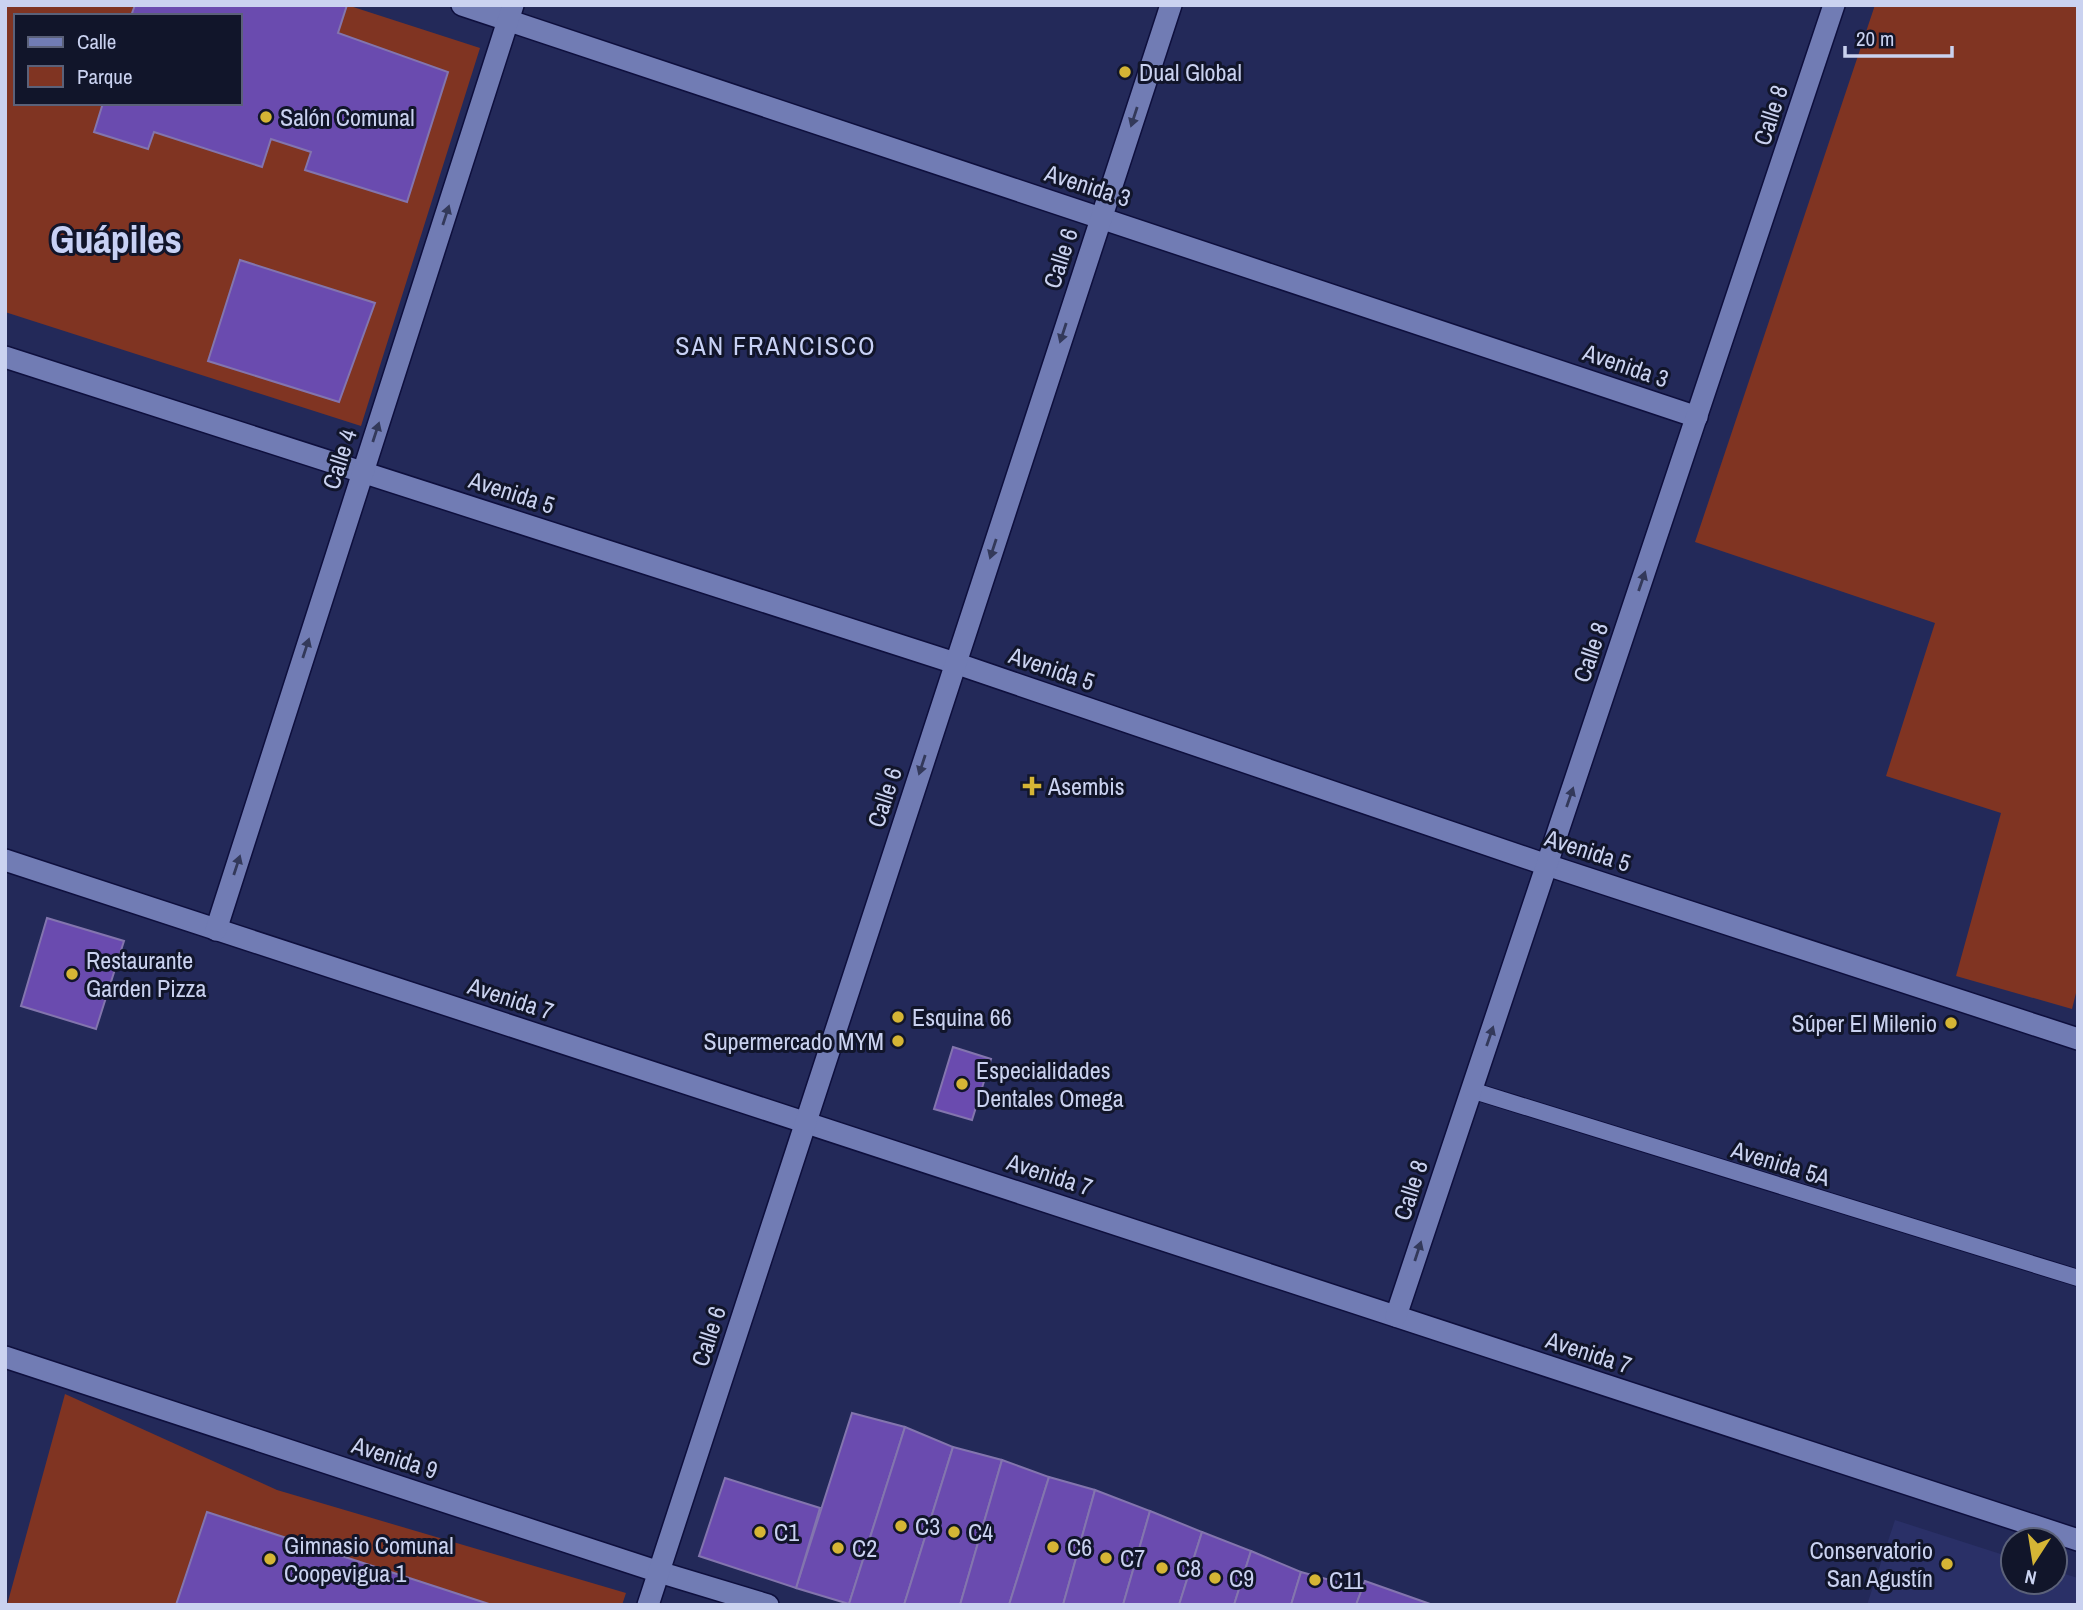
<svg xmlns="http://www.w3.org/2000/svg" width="2083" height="1610" font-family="'Archivo Narrow',sans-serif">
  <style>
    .built { fill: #2a3067 }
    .green { fill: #803422; fill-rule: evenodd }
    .building { fill: #6a4baf; stroke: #8375ae; stroke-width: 2 }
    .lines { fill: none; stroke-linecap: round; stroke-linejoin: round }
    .lane-casing { stroke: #0e0f3d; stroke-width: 18 }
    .street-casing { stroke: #0e0f3d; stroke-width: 24 }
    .lane { stroke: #717cb4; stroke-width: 16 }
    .street { stroke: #717cb4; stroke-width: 21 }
    .oneway { fill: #33395a }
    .poi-dot { fill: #d5b535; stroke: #11152a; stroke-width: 2.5 }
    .labels { text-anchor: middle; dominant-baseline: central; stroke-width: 6; stroke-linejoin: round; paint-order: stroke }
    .poi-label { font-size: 24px; fill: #cad2f0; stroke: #11152a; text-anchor: start }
    .street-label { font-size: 24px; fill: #cad2f0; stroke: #11152a }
    .neighbourhood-label { font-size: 26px; letter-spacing: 2px; fill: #c8d1f5; stroke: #11152a }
    .town-label { font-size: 38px; font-weight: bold; fill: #c8d1f5; stroke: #11152a }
  </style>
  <rect width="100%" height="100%" fill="#232959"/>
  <path class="built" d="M1895,1520L2013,1558V1582H2055V1571L2078,1578V1605H1867Z"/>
  <g class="green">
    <path d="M5,5H135L131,16H16V103H103L94,132L148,149L154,132L262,167L271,139L311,152L305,170L407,202L448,72L338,33L347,5L480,48L361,426L5,312ZM240,260L374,303L339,402L208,361Z"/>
    <path d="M1875,5H2078V985L2072,1009L1956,976L2001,813L1886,776L1935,623L1695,542Z"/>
    <path d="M65,1394L277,1490L626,1593L622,1605H492L207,1512L176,1605H7Z"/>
  </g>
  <g class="building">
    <path d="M135,5H347L338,33L448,72L407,202L305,170L311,152L271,139L262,167L154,132L148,149L94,132L103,103H240V16H131Z"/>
    <path d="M240,260L375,303L339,402L208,361Z"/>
    <path d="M47,918L124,941L96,1029L21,1006Z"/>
    <path d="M953,1047L991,1059L972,1120L934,1109Z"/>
    <path d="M852,1413L905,1427L849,1604L796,1588Z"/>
    <path d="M905,1427L953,1447L904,1605L849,1604Z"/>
    <path d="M953,1447L1002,1460L960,1605H904Z"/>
    <path d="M1002,1460L1049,1477L1009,1605H960Z"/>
    <path d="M1049,1477L1095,1490L1063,1605H1009Z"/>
    <path d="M725,1478L820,1508L796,1588L699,1556Z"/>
    <path d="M1095,1490L1150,1511L1123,1605H1063Z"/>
    <path d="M1150,1511L1202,1532L1179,1605H1123Z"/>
    <path d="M207,1512L492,1605H176Z"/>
    <path d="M1202,1532L1251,1551L1234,1605H1179Z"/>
    <path d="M1251,1551L1301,1572L1291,1605H1234Z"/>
    <path d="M1301,1572L1362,1589L1356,1605H1291Z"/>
    <path d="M1365,1581L1433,1605H1356Z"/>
  </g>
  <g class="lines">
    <defs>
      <path id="lane" d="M1471,1090L2078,1278"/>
      <g id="street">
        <path d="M462,5L1697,417"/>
        <path d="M5,357L955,663L1547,865L2078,1039"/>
        <path d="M5,860L2078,1540"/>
        <path d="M216,930L513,5"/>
        <path d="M1396,1316L1834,5"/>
        <path d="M5,1357L659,1572L768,1605"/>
        <path d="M648,1605L1171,5"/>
      </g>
    </defs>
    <use href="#lane" class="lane-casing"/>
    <use href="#street" class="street-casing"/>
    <use href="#lane" class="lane"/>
    <use href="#street" class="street"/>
  </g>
  <defs><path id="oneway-solid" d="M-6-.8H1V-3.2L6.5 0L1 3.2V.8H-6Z" transform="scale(1.75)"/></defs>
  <g class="oneway">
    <use href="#oneway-solid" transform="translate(1134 117) rotate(108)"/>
    <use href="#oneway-solid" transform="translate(446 215) rotate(-72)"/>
    <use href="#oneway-solid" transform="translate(1063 333) rotate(108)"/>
    <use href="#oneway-solid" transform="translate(376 432) rotate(-72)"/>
    <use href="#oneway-solid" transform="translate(993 549) rotate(108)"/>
    <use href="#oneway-solid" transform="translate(1642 581) rotate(-71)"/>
    <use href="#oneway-solid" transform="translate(306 648) rotate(-72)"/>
    <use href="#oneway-solid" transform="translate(922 765) rotate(108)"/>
    <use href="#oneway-solid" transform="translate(1570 797) rotate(-71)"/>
    <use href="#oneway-solid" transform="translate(237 865) rotate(-72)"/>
    <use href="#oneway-solid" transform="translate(1490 1036) rotate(-71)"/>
    <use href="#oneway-solid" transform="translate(1418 1251) rotate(-72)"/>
  </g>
  <g class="poi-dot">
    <circle cx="1125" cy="72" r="7"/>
    <circle cx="266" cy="117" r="7"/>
    <path d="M1028.5 775.5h7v7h7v7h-7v7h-7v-7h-7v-7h7z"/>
    <circle cx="72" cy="974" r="7"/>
    <circle cx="898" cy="1017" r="7"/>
    <circle cx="1951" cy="1023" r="7"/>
    <circle cx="898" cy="1041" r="7"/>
    <circle cx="962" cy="1084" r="7"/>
    <circle cx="901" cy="1526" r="7"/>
    <circle cx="760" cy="1532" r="7"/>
    <circle cx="954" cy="1532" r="7"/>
    <circle cx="1053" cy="1547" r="7"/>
    <circle cx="838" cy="1548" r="7"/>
    <circle cx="1106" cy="1558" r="7"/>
    <circle cx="270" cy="1559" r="7"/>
    <circle cx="1947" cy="1564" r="7"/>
    <circle cx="1162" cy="1568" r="7"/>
    <circle cx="1215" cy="1578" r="7"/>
    <circle cx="1315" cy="1580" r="7"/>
  </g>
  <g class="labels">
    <g class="poi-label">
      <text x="1139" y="72">Dual Global</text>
      <text x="280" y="117">Salón Comunal</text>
      <text x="1048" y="786">Asembis</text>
      <text x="86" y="960">Restaurante<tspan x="86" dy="28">Garden Pizza</tspan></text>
      <text x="912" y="1017">Esquina 66</text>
      <text x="1937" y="1023" text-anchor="end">Súper El Milenio</text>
      <text x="884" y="1041" text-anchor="end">Supermercado MYM</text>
      <text x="976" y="1070">Especialidades<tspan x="976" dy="28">Dentales Omega</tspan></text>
      <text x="915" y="1526">C3</text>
      <text x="774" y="1532">C1</text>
      <text x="968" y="1532">C4</text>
      <text x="284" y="1545">Gimnasio Comunal<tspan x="284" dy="28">Coopevigua 1</tspan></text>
      <text x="1067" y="1547">C6</text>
      <text x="852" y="1548">C2</text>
      <text x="1933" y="1550" text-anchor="end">Conservatorio<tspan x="1933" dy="28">San Agustín</tspan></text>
      <text x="1120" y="1558">C7</text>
      <text x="1176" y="1568">C8</text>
      <text x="1229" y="1578">C9</text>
      <text x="1329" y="1580">C11</text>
    </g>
    <g class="street-label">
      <text transform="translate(1770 115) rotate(-72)">Calle 8</text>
      <text transform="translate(1088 185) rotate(18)">Avenida 3</text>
      <text transform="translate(1060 258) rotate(-72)">Calle 6</text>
      <text transform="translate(1626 365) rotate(19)">Avenida 3</text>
      <text transform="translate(339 459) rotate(-72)">Calle 4</text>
      <text transform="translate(512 492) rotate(18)">Avenida 5</text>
      <text transform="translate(1590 652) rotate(-71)">Calle 8</text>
      <text transform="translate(1052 668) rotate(19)">Avenida 5</text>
      <text transform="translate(884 797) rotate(-72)">Calle 6</text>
      <text transform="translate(1588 850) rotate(18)">Avenida 5</text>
      <text transform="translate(511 998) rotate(18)">Avenida 7</text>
      <text transform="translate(1781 1163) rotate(17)">Avenida 5A</text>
      <text transform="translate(1050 1174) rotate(18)">Avenida 7</text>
      <text transform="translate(1410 1190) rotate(-72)">Calle 8</text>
      <text transform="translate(708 1336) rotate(-72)">Calle 6</text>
      <text transform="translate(1589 1352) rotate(18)">Avenida 7</text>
      <text transform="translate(395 1457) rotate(18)">Avenida 9</text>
    </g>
    <g class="neighbourhood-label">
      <text x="776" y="345">SAN FRANCISCO</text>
    </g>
    <g class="town-label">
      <text x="116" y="239">Guápiles</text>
    </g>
  </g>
  <rect width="2083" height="1610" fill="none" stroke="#cad2f0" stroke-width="14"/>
  <rect x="14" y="14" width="228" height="91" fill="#11152a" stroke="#5b6179" stroke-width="2"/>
  <rect x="28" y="37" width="35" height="10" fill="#717cb4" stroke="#5b6179" stroke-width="2"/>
  <text x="77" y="49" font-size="21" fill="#cad2f0">Calle</text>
  <rect x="28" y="66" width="35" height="21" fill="#803422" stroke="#5b6179" stroke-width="2"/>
  <text x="77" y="84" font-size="21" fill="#cad2f0">Parque</text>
  <g transform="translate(2034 1561) rotate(192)"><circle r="33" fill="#11152a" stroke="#5b6179" stroke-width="2"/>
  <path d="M0-5L12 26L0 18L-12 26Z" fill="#d5b535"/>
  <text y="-10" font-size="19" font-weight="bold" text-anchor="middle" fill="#cad2f0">N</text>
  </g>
  <path d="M1845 46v10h107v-10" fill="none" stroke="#cad2f0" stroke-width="3.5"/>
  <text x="1856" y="46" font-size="21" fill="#cad2f0" stroke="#11152a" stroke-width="5" paint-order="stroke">20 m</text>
</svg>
